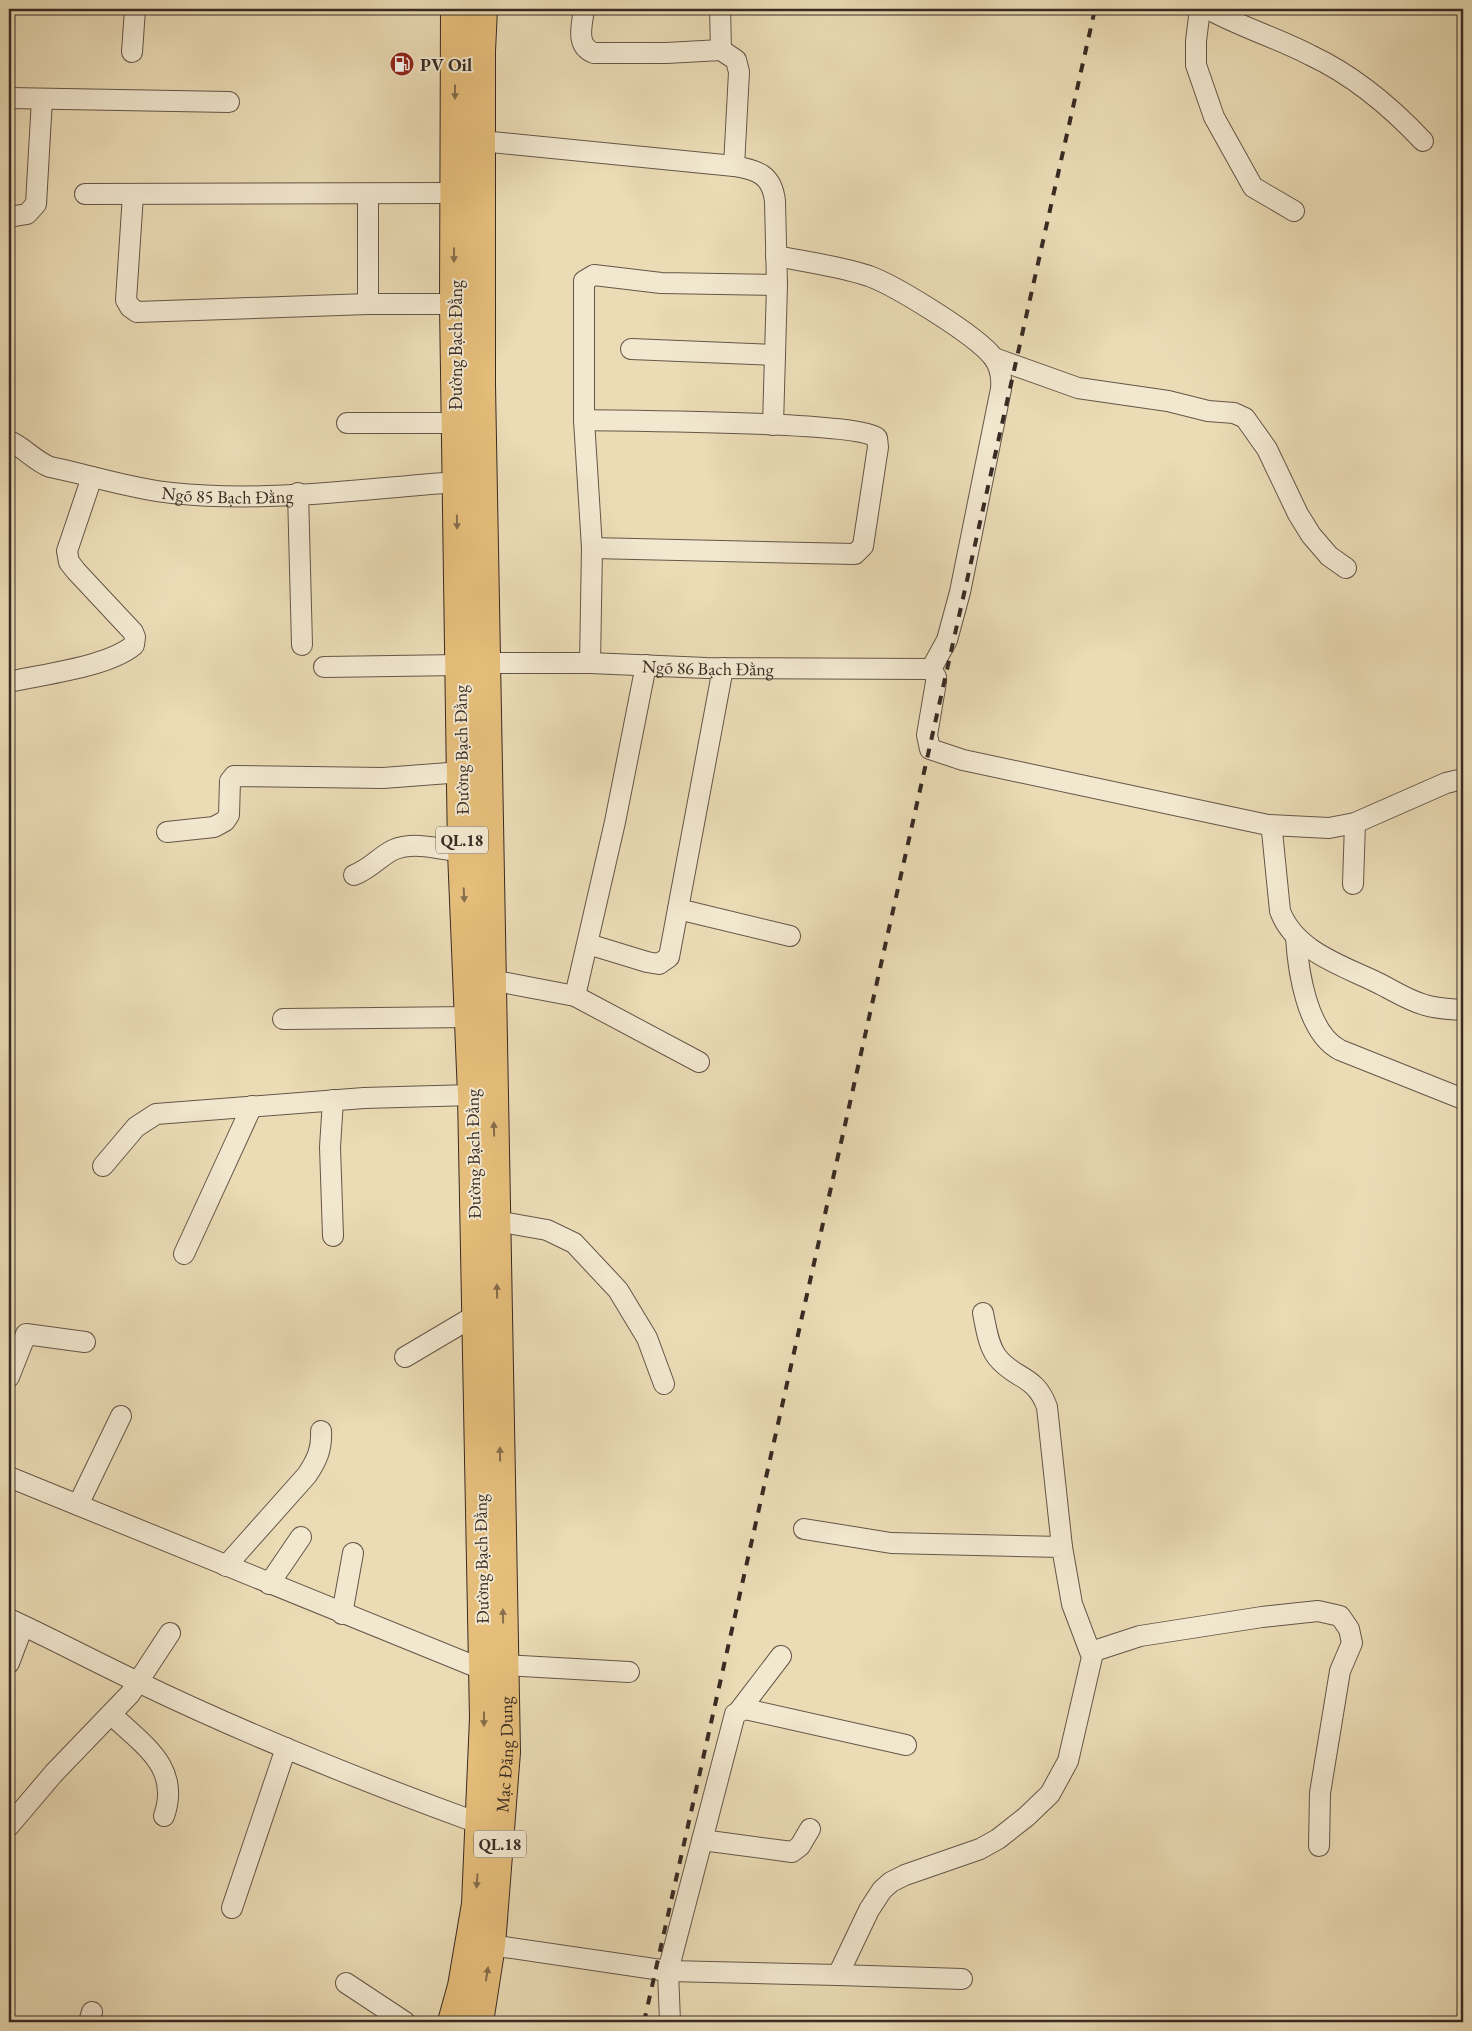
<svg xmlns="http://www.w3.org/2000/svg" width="1472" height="2031" font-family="'EB Garamond',serif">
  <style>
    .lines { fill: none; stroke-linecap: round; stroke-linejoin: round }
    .minor-casing { stroke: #655648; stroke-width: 22 }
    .highway-casing { stroke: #382a23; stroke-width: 30 }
    .minor { stroke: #f2e8d0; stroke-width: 20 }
    .highway { stroke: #e6be7b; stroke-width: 28 }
    .rail { stroke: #382a23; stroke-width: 4; stroke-dasharray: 9 9; stroke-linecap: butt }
    .oneway { fill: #866d4b }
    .labels { text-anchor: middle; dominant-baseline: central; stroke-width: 4; stroke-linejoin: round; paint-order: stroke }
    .shield { fill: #f2e8d0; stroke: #706357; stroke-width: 1 }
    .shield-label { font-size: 16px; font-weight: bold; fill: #382a23 }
    .poi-label { font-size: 18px; font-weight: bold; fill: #382a23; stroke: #f2e8d0; text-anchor: start }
    .street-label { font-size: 18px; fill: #382a23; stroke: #f2e8d0 }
  </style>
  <rect width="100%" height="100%" fill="#ebdcb6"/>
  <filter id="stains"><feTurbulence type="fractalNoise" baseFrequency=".004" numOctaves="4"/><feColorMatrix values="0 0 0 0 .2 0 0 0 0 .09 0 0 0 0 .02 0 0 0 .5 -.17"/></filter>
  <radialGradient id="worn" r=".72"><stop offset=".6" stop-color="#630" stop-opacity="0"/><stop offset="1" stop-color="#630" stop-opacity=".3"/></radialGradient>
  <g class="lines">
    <defs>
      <g id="minor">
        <path d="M584,9C582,25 575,46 594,53H666L721,50"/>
        <path d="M720,9L721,50L736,60L739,72L734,166"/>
        <path d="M1200,9L1196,41V65L1214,117L1253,187L1294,211"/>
        <path d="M1208,9C1241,27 1277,38 1310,55C1353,75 1391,107 1423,141"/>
        <path d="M132,52L135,9"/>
        <path d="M9,98L229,102"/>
        <path d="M481,141L734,166C758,170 772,175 775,201L777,285L773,425"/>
        <path d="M85,194L454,193"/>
        <path d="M133,195L126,300L130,307L137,312L368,304H454"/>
        <path d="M9,217L27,214L36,204L42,99"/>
        <path d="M776,256C807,262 839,266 869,276C896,286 976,335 993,357C1000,366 1002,378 1001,389L960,592L947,640L931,669"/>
        <path d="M368,304V194"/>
        <path d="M631,349L775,355"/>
        <path d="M994,358L1078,388L1168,401L1208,411L1234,413L1245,418L1267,449L1298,514L1311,535L1329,556L1346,568"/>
        <path d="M584,420C625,421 857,421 877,438L878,447L863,546L855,554L592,548"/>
        <path d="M347,423H455"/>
        <path id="s1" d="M9,441C24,447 33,460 50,467C90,475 131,489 172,493C266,503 363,489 456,482"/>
        <path d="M298,493L302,645"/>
        <path id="s2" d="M486,663H590L706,668L931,669"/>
        <path d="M590,663L592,548L584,420V281L594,275L661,283L777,285"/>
        <path d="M324,667L460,665"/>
        <path d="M931,669L936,677V682L927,735L930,749L963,760L1268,825L1272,831L1280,911C1295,951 1341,965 1376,982C1393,990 1407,1000 1425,1005C1437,1009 1451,1009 1463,1010"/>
        <path d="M9,682C43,674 108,667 134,645L135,637L133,632L76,571L69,562L67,551L92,477"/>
        <path d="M1268,825L1329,828L1355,823L1446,783L1463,779"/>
        <path d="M167,832L214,827L225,821L229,815L230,781L234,776L383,778L462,772"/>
        <path d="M354,875C370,869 379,857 393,850C414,841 440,849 462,852"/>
        <path d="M1353,884L1355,823"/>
        <path d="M678,909L790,936"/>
        <path d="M1296,937C1298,971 1307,1033 1340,1050L1463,1099"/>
        <path d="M588,944L647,962L659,964L669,957L723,668"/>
        <path d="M491,980L575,996L699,1062"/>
        <path d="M575,996L615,822L646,665"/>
        <path d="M283,1019L470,1017"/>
        <path d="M333,1100L330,1147L333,1236"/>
        <path d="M103,1166L136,1127L156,1114L364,1098L472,1095"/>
        <path d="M496,1221L547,1230L574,1243L618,1290L647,1338L664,1384"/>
        <path d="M184,1254L252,1106"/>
        <path d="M983,1313C986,1327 988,1345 997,1357C1015,1380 1035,1374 1047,1407L1062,1547"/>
        <path d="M405,1357L476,1315"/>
        <path d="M9,1377L26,1334L85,1342"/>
        <path d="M9,1477L484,1670"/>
        <path d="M78,1505L121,1416"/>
        <path d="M226,1566L307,1475C317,1460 322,1449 321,1431"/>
        <path d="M269,1584L301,1537"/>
        <path d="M342,1614L353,1553"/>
        <path d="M9,1619C53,1639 95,1662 138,1682C250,1736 365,1782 481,1824"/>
        <path d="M1091,1652L1140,1636L1262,1617L1318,1611L1340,1616L1349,1629L1352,1643L1340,1671L1320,1793L1319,1846"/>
        <path d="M9,1663L23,1626"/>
        <path d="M504,1665L629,1672"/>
        <path d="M739,1711L781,1656"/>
        <path d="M112,1715C143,1745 181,1767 164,1816"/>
        <path d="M9,1826L54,1773L130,1694L170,1633"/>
        <path d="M702,1840L792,1852L800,1846L810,1829"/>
        <path d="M232,1908L286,1748"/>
        <path d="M491,1945L668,1971L838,1975L869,1910L882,1890L891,1882L905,1875L980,1849L998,1839L1026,1817L1050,1794L1068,1761L1092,1657L1072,1604L1062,1547L891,1543L804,1529"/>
        <path d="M838,1975L962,1979"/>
        <path d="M346,1983L405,2022"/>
        <path d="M89,2022L92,2012"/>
        <path d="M670,2022L668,1971L735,1714L745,1709L906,1745"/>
      </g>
      <g id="highway">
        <path d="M452,2022L462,1986L476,1904L484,1718L472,1095L462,852L454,304L455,9"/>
        <path id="s3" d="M479,2022L491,1945L506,1752L481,385V51L483,9"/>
      </g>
    </defs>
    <use href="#minor" class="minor-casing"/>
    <use href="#highway" class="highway-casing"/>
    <use href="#minor" class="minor"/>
    <use href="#highway" class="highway"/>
    <path class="rail" d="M644,2022L1095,9"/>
  </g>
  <defs><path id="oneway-solid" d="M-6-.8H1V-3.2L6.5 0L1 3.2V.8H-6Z" transform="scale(1.25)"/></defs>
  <g class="oneway">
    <use href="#oneway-solid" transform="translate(455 92) rotate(90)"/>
    <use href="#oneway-solid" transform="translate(454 255) rotate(90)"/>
    <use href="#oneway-solid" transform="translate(457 522) rotate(89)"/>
    <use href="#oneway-solid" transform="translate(464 895) rotate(87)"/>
    <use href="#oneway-solid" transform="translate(494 1129) rotate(-91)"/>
    <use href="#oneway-solid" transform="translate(497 1291) rotate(-91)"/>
    <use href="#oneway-solid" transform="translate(500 1454) rotate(-91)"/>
    <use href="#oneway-solid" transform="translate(503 1616) rotate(-91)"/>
    <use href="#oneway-solid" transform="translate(484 1719) rotate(90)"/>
    <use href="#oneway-solid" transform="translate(477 1881) rotate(94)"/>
    <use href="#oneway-solid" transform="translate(487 1974) rotate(-81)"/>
  </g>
  <defs>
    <symbol id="fuel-disc" viewBox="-11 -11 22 22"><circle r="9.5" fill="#8f2418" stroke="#f2e8d0"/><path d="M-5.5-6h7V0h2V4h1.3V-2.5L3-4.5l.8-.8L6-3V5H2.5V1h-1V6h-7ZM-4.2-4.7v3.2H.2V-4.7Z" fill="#fff"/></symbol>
  </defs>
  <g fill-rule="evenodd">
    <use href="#fuel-disc" x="388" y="50" width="28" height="28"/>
  </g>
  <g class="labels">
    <g class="shield">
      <rect x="436" y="826.5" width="52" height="27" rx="4"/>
      <rect x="474" y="1830.5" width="52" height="27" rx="4"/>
    </g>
    <g class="shield-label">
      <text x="462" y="840">QL.18</text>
      <text x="500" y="1844">QL.18</text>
    </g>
    <g class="poi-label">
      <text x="420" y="64">PV Oil</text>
    </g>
    <g class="street-label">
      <text transform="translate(455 345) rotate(-90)">Đường Bạch Đằng</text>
      <text stroke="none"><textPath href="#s1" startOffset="229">Ngõ 85 Bạch Đằng</textPath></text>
      <text stroke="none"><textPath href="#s2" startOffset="222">Ngõ 86 Bạch Đằng</textPath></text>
      <text transform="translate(461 750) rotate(-91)">Đường Bạch Đằng</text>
      <text transform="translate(473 1154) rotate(-91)">Đường Bạch Đằng</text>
      <text transform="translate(481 1559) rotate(-91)">Đường Bạch Đằng</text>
      <text stroke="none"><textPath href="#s3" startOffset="269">Mạc Đăng Dung</textPath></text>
    </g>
  </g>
  <rect width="1472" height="2031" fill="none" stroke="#ebdcb6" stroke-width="30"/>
  <rect x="10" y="10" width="1452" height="2011" fill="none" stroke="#382a23" stroke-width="2.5"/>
  <rect x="15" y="15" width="1442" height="2001" fill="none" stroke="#382a23"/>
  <rect width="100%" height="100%" filter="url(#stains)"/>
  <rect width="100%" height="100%" fill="url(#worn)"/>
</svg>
